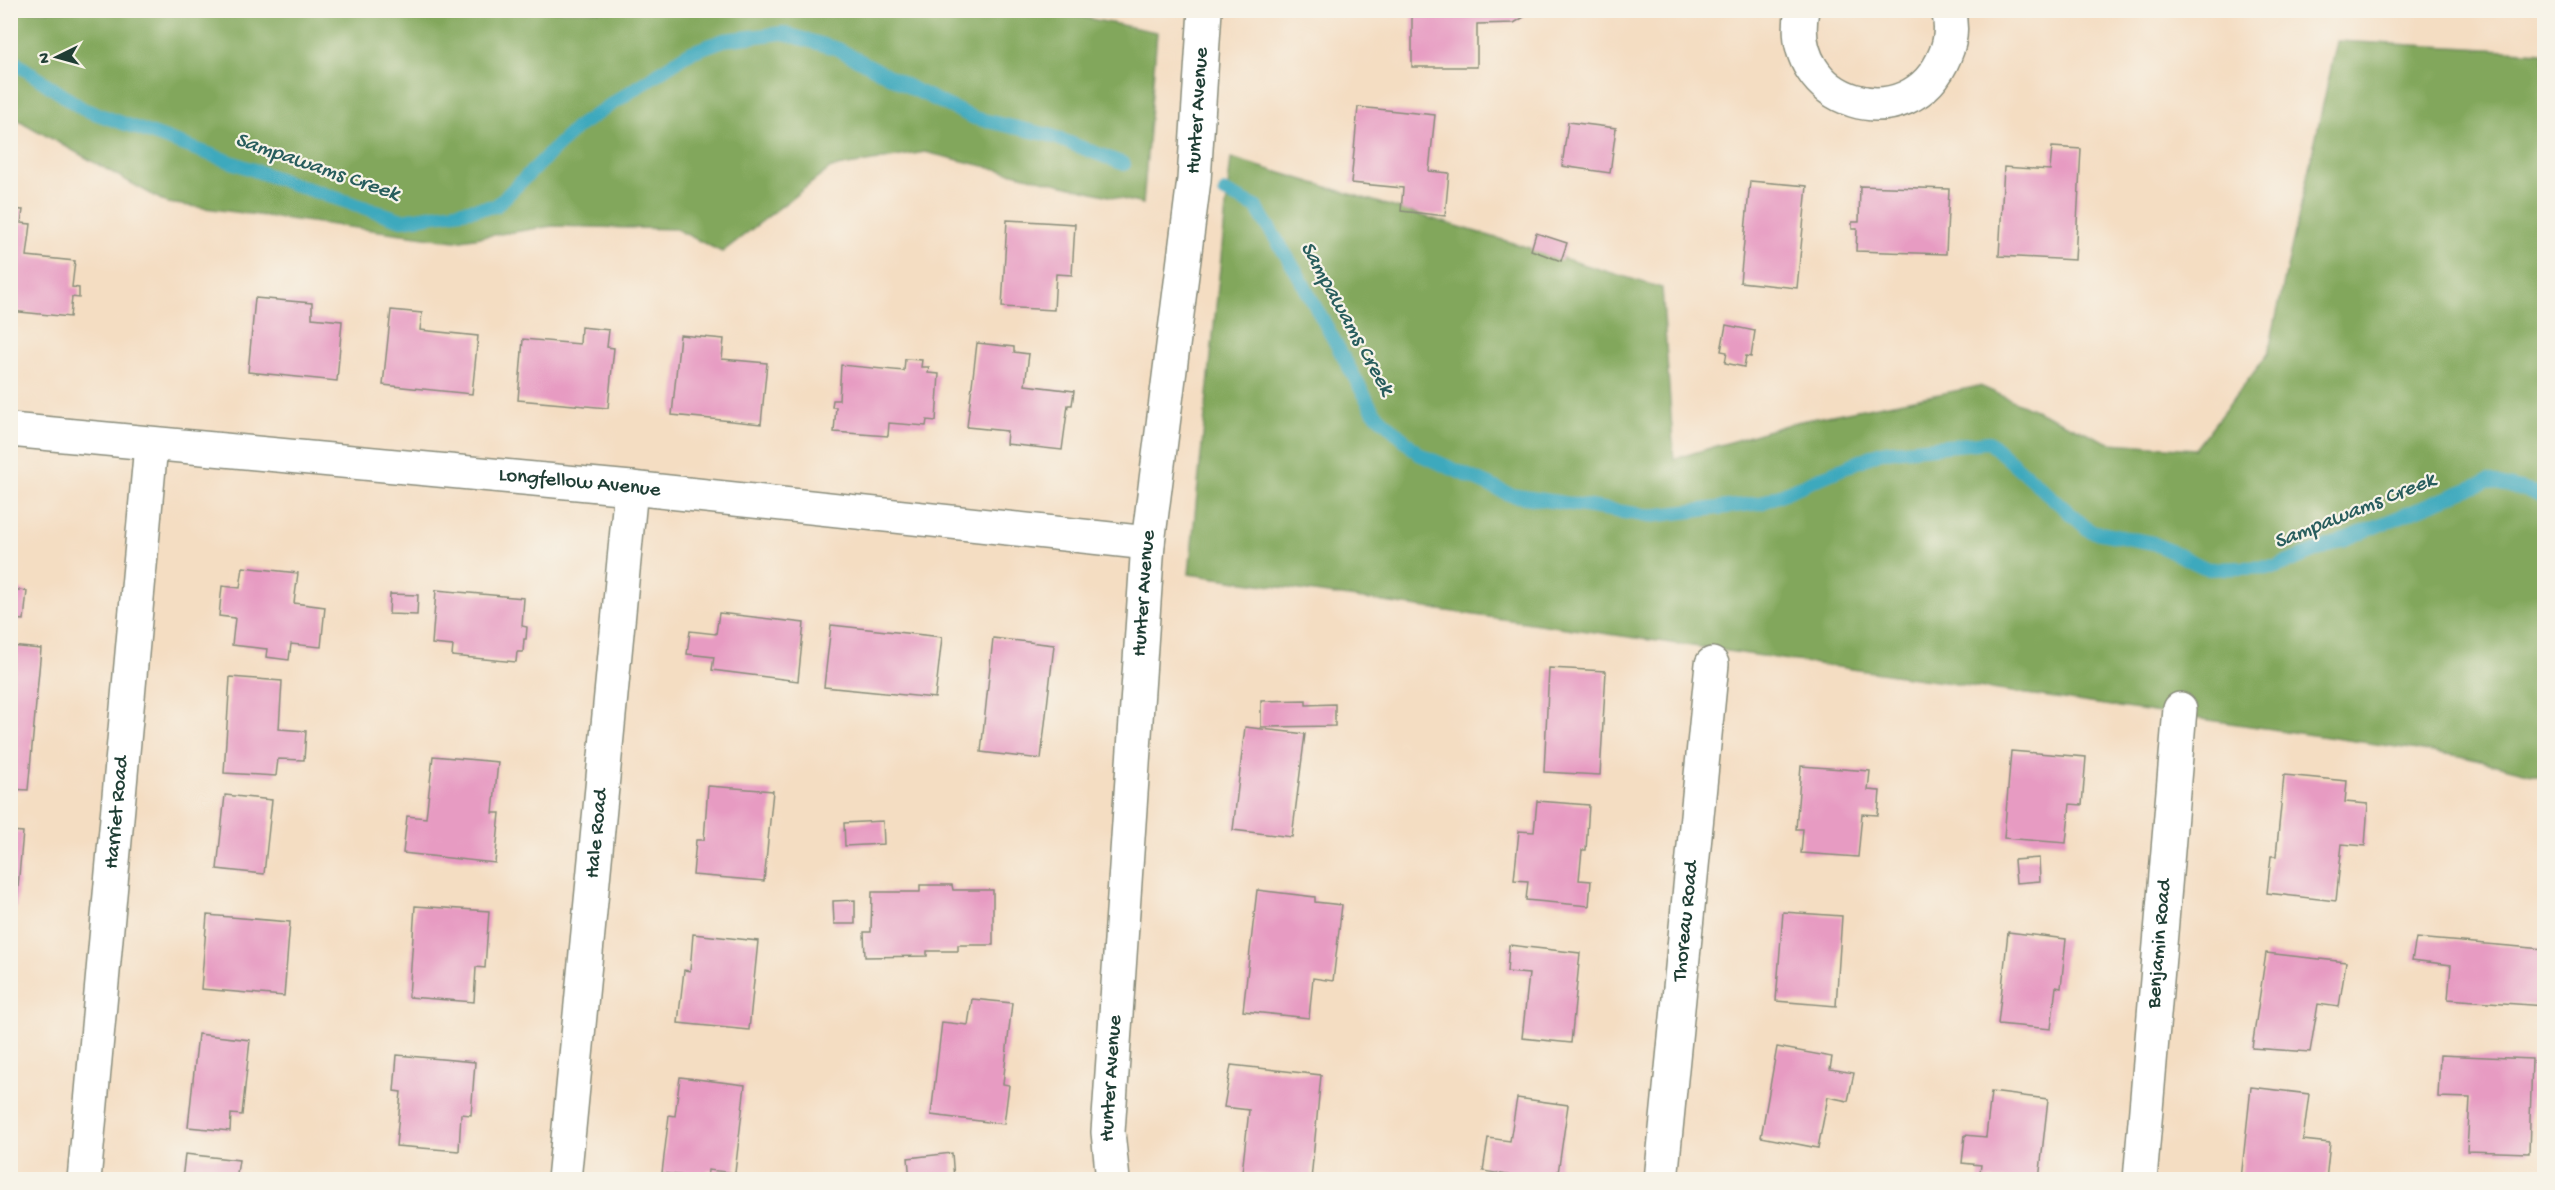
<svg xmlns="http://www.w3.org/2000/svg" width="2555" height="1190" font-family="'Gochi Hand',sans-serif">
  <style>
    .forest { fill: #82a75c; stroke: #507248; stroke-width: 1.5 }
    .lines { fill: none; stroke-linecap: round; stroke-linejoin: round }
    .stream { stroke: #3ea9bd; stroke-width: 14 }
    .building { fill: #e79bc2 }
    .minor-casing { stroke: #8a8d7b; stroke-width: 36 }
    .minor { stroke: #fff; stroke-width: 33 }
    .labels { text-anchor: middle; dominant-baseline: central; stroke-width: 4.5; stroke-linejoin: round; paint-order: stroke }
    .street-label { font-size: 21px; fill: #1f3d34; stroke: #f7f3e8 }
    .water-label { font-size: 22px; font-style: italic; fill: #285d5d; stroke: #f7f3e8 }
  </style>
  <rect width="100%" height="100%" fill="#f7f3e8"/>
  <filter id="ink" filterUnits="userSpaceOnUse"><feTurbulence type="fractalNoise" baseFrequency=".0167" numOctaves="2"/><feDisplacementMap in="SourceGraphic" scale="12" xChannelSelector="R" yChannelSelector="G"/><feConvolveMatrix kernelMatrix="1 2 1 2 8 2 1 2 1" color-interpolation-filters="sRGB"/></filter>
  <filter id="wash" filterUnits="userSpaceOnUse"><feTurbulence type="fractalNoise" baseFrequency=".008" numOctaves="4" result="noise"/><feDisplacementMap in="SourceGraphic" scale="24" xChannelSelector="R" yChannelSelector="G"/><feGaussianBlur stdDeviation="1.35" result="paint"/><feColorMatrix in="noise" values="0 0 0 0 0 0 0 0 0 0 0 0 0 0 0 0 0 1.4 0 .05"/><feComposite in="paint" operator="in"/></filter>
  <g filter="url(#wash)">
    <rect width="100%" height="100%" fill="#f4ddc2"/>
    <g class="forest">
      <path d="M1051,11L1157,32L1143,204L925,152L831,168L722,252L676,229L552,226L455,241L167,203L11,116V11Z"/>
      <path d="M2337,41L2544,52V777L2460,756L1189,574L1231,158L1662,288L1674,459L1796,422L1980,386L2110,443L2195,449L2268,354Z"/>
    </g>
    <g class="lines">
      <g class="stream">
        <path d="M10,59L83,109L290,183L402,220L496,206L577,127L689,53L724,40L783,33L838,49L915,90L974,118L1049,135L1124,164"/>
        <path d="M1225,192L1256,207L1296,271L1373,411L1419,454L1511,495L1650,516L1761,503L1881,452L1989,442L2090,531L2153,543L2208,569L2276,567L2488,481L2544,495"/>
      </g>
    </g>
    <g id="blocks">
      <g class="building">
        <path d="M1412,10H1524V17L1514,23L1477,24V67H1412Z"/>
        <path d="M1358,107L1435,115L1429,171L1449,173L1445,216L1401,211L1403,188L1351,183Z"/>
        <path d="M1568,122L1616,128L1610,173L1562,166Z"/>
        <path d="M2052,147L2081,149L2075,260L1999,256L2004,167L2050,170Z"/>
        <path d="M1750,181L1807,186L1797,288L1740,282Z"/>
        <path d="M1860,186L1949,189L1946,254L1856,251L1857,229H1852V222H1859Z"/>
        <path d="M10,209L23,210L21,223L31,224L27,256L75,261L72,287L79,288V298L72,297L70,317L10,311Z"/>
        <path d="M1007,220L1075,224L1072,275L1056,274L1054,310L1002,307Z"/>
        <path d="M1536,233L1567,243L1561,261L1531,250Z"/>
        <path d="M255,298L312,303V318L342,321L337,381L248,372Z"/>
        <path d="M391,310L422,313L420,330L478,336L472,394L383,385Z"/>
        <path d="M1726,325L1755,331L1751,357L1746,356L1744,367L1725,363L1727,352L1721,351Z"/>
        <path d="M581,327L609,330L607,347L614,348L608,408L518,400L523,339L580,344Z"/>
        <path d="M680,335L724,339L722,359L767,363L761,424L672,415Z"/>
        <path d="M977,343L1014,347V352L1029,354L1025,385L1074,391L1072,405H1068L1062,450L1006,444L1007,431L967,427Z"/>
        <path d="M905,359L922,360L921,367H929L928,373L939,374L936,421L927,420L926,426L889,423L888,436L834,432L836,407H832L833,400H839L841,365L904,371Z"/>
        <path d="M243,567L298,573L294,603L325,607L321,647L291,644L289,660L266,657L267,649L232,645L235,618L219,616L222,586L240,588Z"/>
        <path d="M10,589L27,591L24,620L10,619Z"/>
        <path d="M436,590L524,598L522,626L527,627L526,639H524L523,652H517L516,662L452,656L453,646L432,644Z"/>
        <path d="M390,594L418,595L417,615L389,614Z"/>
        <path d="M719,613L804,623L798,681L712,670L714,657L687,654L690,631L716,634Z"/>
        <path d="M831,625L942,637L935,698L824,687Z"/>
        <path d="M993,638L1054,645L1041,759L981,752Z"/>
        <path d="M10,646L41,649L28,790L10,789Z"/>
        <path d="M1549,668L1606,671L1600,775L1544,772Z"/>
        <path d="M230,677L282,681L279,729L306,731L304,760L278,759L276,776L224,773Z"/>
        <path d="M1306,700V705L1335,704V726L1261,727V701Z"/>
        <path d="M1245,727L1305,734L1292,837L1233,830Z"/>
        <path d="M2011,751L2086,757L2082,805L2070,804L2066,843L2004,838Z"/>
        <path d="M433,756L498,762L493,813H500L495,863L403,853L407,816L426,818Z"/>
        <path d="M1801,766L1870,771L1868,790L1880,791L1878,815L1862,814L1858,857L1801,853L1803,829H1796Z"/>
        <path d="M2284,775L2347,781L2345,802L2368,804L2365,846L2342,844L2336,901L2267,893L2271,856H2276Z"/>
        <path d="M708,786L773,791L764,881L693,875L696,840H704Z"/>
        <path d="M225,795L272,800L264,874L217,869Z"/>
        <path d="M1537,801L1589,805L1586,850H1582L1579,880L1591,881L1589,906L1526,900L1528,881L1514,880L1519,831L1534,832Z"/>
        <path d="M883,821L884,844L845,846L844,823Z"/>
        <path d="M10,831L23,832L16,909L10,908Z"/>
        <path d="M2039,858L2040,881L2016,883L2014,860Z"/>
        <path d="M920,885H952L953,890H993V945H958V951H927V956L865,957L864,932H871L872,892H920Z"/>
        <path d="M1257,890L1315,897V902L1342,905L1333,981L1313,978L1309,1018L1243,1011Z"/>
        <path d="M855,900V924H834L833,901Z"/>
        <path d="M415,906L489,911L485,968L476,967L474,1002L409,997Z"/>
        <path d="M1783,912L1842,916L1836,1006L1776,1001Z"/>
        <path d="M207,915L290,922L284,996L201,989Z"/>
        <path d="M2008,932L2066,939L2061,988L2056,987L2051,1029L1998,1024Z"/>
        <path d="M693,934L758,941L749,1030L678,1023L684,970L690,971Z"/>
        <path d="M2416,938L2544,949L2543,988H2544V1006L2448,999L2451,965L2412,960Z"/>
        <path d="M1509,945L1580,953L1571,1043L1522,1038L1529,974L1507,972Z"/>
        <path d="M2266,953L2346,962L2339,1007L2318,1004L2310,1052L2252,1048Z"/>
        <path d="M972,999L1012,1003L1003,1084L1009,1085L1004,1124L931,1115L942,1022L968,1025Z"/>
        <path d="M198,1034L250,1040L242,1115L231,1114L230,1131L188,1127Z"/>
        <path d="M1777,1047L1832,1057L1830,1069L1854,1073L1848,1101L1828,1097L1818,1148L1761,1137Z"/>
        <path d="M397,1055L475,1062L471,1115L461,1114L459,1151L396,1146L401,1092L394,1091Z"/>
        <path d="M2440,1055L2532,1059L2529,1153L2467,1151L2470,1098L2438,1097Z"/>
        <path d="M1231,1065L1321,1075L1311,1180L1242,1173L1249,1110L1224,1107Z"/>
        <path d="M680,1077L745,1085L735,1173L708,1170L707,1179L662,1173L669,1115L675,1116Z"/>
        <path d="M2251,1087L2309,1094L2303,1140L2330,1143L2326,1180L2241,1179Z"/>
        <path d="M1991,1092L2048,1099L2039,1180H1979L1981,1165L1962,1163L1965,1135L1986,1137Z"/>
        <path d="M1517,1098L1568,1105L1557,1180H1507L1508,1175L1483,1171L1488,1138L1510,1141Z"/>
        <path d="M952,1153L954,1180H910L908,1158Z"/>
        <path d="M185,1154L239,1160L236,1180H182Z"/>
      </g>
    </g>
  </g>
  <g filter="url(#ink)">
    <use href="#blocks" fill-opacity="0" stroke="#8a8d7b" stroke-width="1.5"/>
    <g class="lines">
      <defs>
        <g id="minor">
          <path d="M1802,10C1784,104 1910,142 1945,55C1951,41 1952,25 1948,10"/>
          <path id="s1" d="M10,430L631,488L1148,543"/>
          <path id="s2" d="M84,1180L151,445"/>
          <path id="s3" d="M564,1180L631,488"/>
          <path id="s4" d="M1113,1180L1108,1132L1148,543L1194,180L1205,10"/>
          <path id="s5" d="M1661,1180L1712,664"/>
          <path id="s6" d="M2140,1180L2180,709"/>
        </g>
      </defs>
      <use href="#minor" class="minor-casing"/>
      <use href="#minor" class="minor"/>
    </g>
  </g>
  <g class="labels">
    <g class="street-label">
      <text stroke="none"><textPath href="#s4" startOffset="1074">Hunter Avenue</textPath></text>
      <text stroke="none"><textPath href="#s1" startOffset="572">Longfellow Avenue</textPath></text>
      <text stroke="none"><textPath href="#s4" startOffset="588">Hunter Avenue</textPath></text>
      <text stroke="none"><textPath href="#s2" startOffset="369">Harriet Road</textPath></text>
      <text stroke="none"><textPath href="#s3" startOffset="348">Hale Road</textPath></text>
      <text stroke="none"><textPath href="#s5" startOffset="260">Thoreau Road</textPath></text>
      <text stroke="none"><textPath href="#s6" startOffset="237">Benjamin Road</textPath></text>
      <text stroke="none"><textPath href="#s4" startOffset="102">Hunter Avenue</textPath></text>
    </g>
    <g class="water-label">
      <text transform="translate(317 168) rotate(19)">Sampawams Creek</text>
      <text transform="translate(1346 319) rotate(61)">Sampawams Creek</text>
      <text transform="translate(2355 512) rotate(-22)">Sampawams Creek</text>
    </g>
  </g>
  <rect width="2555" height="1190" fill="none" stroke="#f7f3e8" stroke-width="36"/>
  <g transform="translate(57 57) rotate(265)" stroke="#f7f3e8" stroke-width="4.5" paint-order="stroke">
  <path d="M0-4.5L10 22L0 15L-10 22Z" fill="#1f3d34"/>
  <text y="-9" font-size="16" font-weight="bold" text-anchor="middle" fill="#1f3d34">N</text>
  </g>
</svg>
